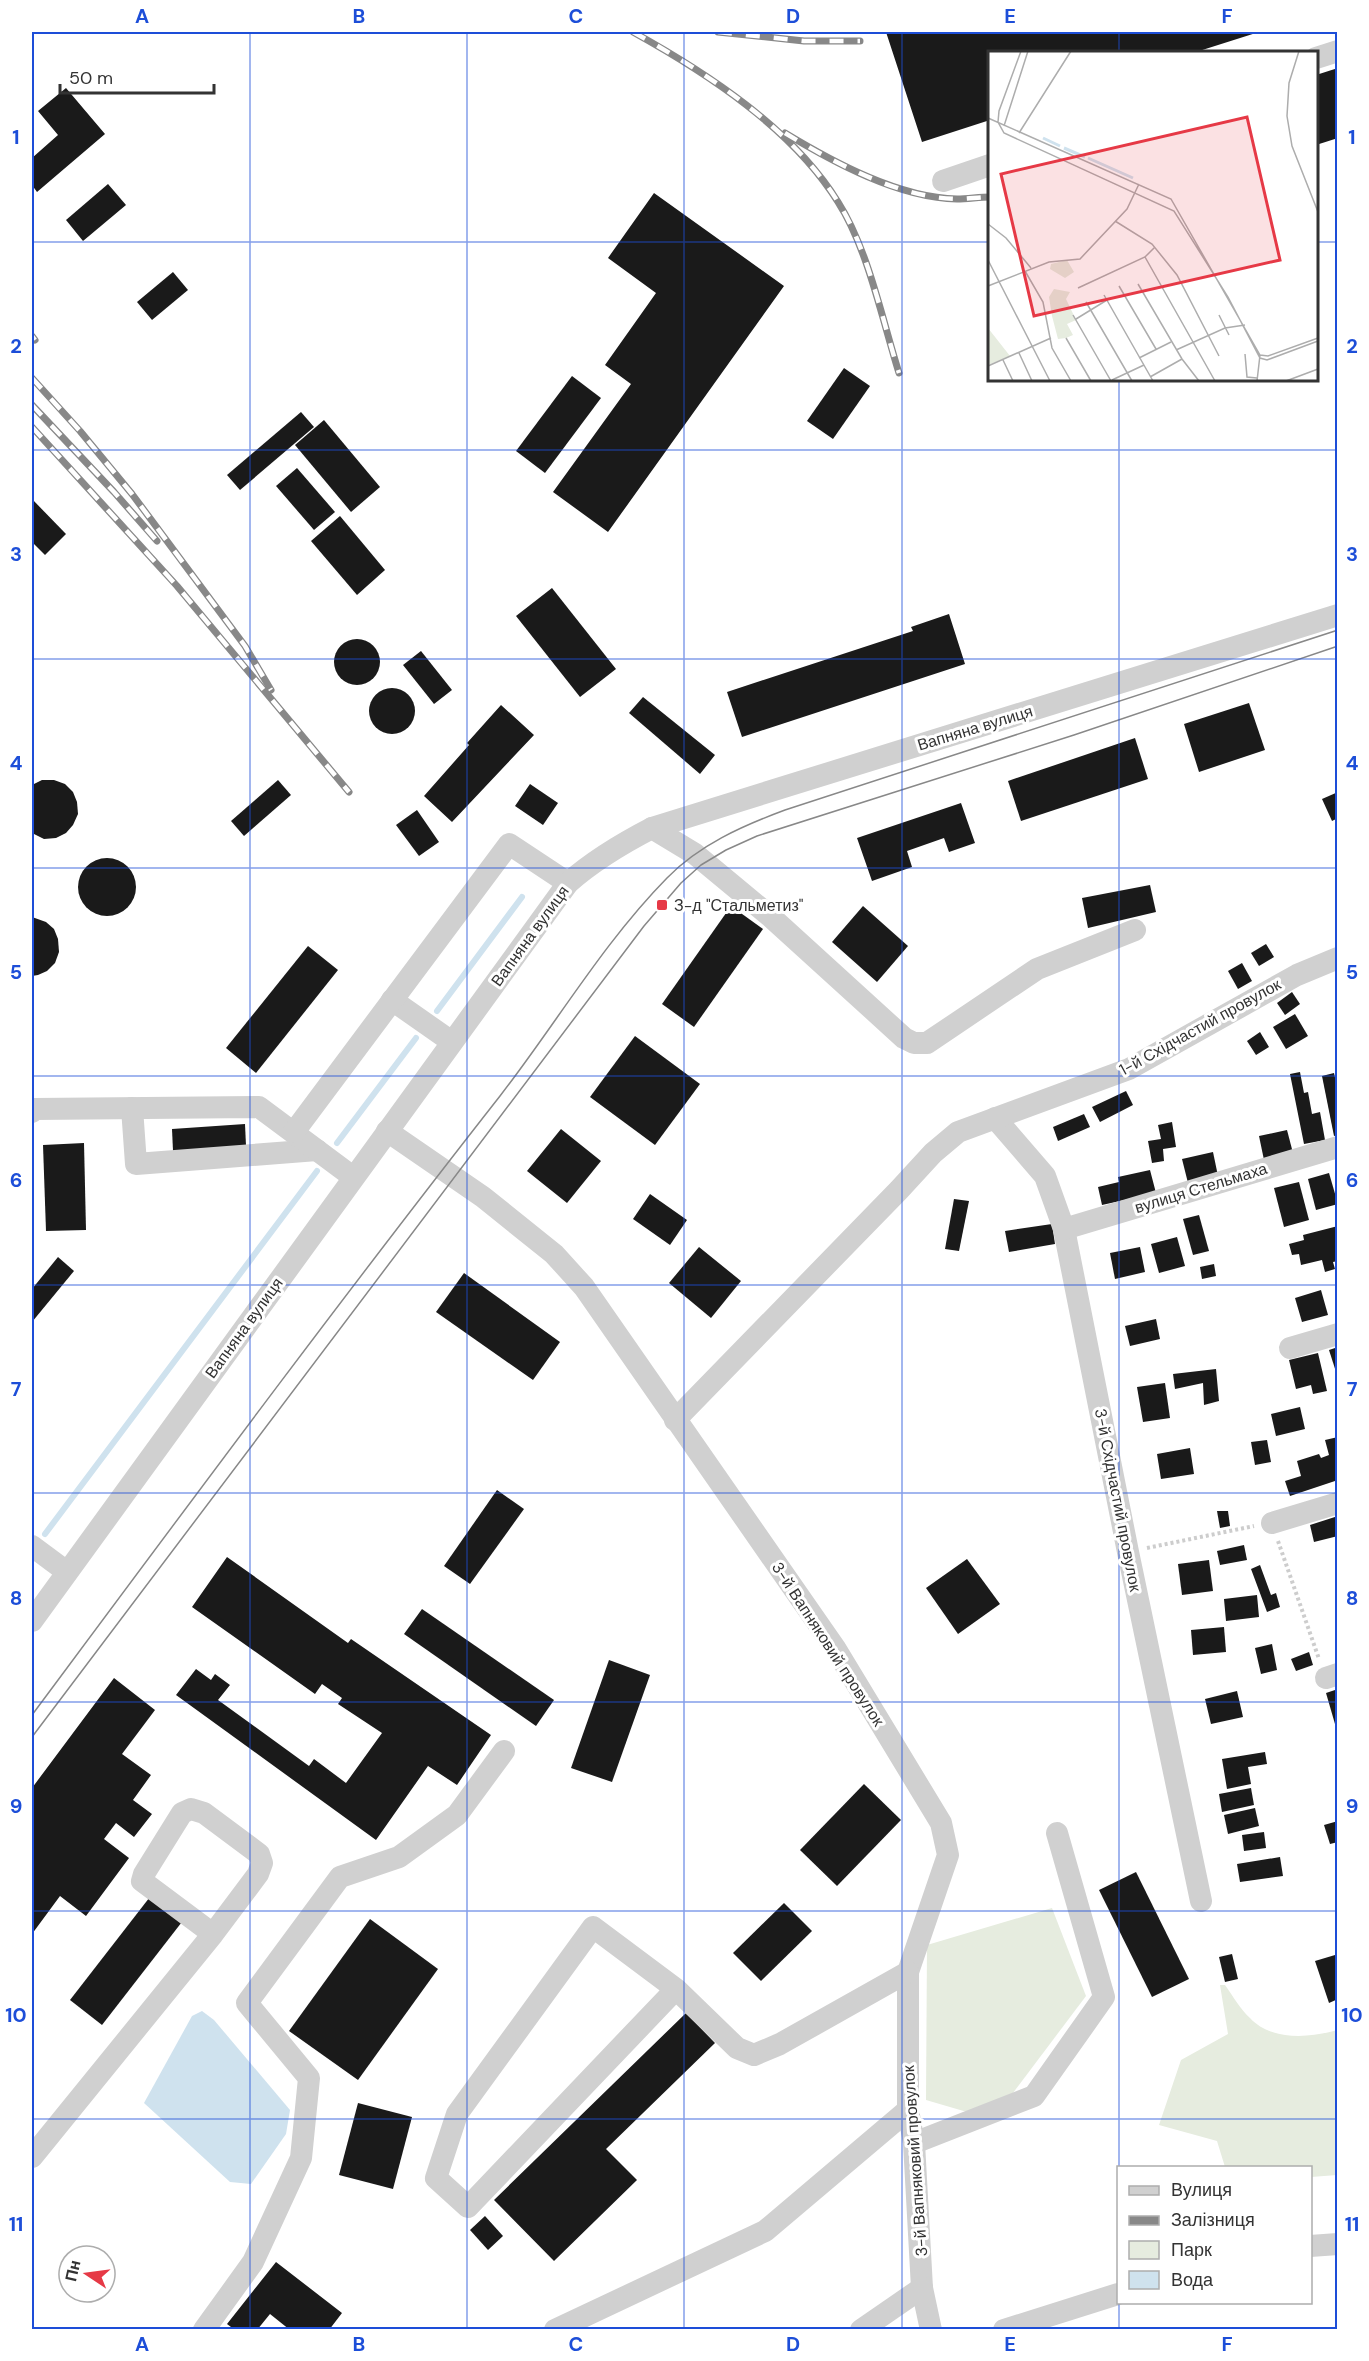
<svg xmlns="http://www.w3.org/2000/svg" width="1369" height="2361" font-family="'DM Sans',sans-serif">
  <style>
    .green { fill: #e6ecdf }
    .water { fill: #cfe2ee }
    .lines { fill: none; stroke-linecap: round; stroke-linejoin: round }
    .stream { stroke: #cfe2ee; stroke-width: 6 }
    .building { fill: #1a1a1a }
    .path { stroke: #cdcdcd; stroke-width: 4; stroke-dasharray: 3 3; stroke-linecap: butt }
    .minor { stroke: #d0d0d0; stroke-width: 22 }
    .tram { stroke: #888; stroke-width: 1.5 }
    .rail-casing { stroke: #888; stroke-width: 7 }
    .rail { stroke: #fff; stroke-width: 4.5; stroke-dasharray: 14; stroke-linecap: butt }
    .grid { fill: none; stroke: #1d4ed8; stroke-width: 1.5; stroke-opacity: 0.55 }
    .poi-dot { fill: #e63946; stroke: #fff; stroke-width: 2 }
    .labels { text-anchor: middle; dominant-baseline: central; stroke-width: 6; stroke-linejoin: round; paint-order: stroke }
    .street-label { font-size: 16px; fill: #333; stroke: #fff }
    .poi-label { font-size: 16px; fill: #333; stroke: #fff; text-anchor: start }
    .inset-river { fill: none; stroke: #cfe2ee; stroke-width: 3 }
    .inset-road { fill: none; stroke: #adadad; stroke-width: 1.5 }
    .view { fill: #e63946; fill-opacity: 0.15; stroke: #e63946; stroke-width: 3 }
    .inset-edge { fill: none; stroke: #333; stroke-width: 3 }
    .neatline { fill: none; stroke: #1d4ed8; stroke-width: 2 }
    .grid-label { font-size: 20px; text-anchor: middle; font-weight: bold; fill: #1d4ed8 }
  </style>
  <rect width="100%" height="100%" fill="#fff"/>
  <g class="green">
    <path d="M1052,1908L1086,1996L1013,2093L967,2112L926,2100L927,1945Z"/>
    <path d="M1220,1985H1225C1233,1996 1240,2009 1250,2018C1271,2041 1310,2038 1337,2030V2175L1311,2177L1310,2168L1225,2167L1217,2141L1159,2125L1181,2060L1228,2034Z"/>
  </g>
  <path class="water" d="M202,2011L214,2020L290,2110L286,2134L251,2184L230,2182L144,2103L192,2016Z"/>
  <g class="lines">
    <g class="stream">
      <path d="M437,1011L522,897"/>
      <path d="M337,1143L416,1038"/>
      <path d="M45,1534L317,1171"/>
    </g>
  </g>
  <g class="building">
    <path d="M886,32H1259L1196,52H990V120L922,142Z"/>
    <path d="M1338,68V138L1316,145V75Z"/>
    <path d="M66,88L105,134L37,192L32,185V158L58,135L38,111Z"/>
    <path d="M108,184L126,205L83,241L66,220Z"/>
    <path d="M654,193L784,286L608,532L553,492L631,384L605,365L656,293L608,258Z"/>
    <path d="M173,272L188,290L152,320L137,302Z"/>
    <path d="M844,368L870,386L833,439L807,421Z"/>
    <path d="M572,376L601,398L545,473L516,451Z"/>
    <path d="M301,412L314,427L240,490L227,475Z"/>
    <path d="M324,420L380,487L351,512L295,445Z"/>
    <path d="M297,468L335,512L314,530L276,486Z"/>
    <path d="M32,499L66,534L45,555L32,542Z"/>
    <path d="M340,516L385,570L357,595L311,541Z"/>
    <path d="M552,588L616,669L580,697L516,616Z"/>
    <path d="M949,614L965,664L742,737L727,692L913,631L911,627Z"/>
    <circle cx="357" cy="662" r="23"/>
    <path d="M421,651L452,690L434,704L403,665Z"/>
    <circle cx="392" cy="711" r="23"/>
    <path d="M643,697L715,755L700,774L629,713Z"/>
    <path d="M1249,703L1265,750L1199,772L1184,724Z"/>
    <path d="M501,705L534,735L452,822L424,796L469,745L467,743Z"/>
    <path d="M1135,738L1148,779L1021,821L1008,781Z"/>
    <path d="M42,780H54L65,784L73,792L77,802L78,814L73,825L66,833L56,838L44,839L32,833V785Z"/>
    <path d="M278,780L291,795L244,836L231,821Z"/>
    <path d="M530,784L558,803L543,825L515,806Z"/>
    <path d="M1338,792V818L1332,821L1322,799Z"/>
    <path d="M961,803L975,843L949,852L944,838L907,851L912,867L872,881L857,838Z"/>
    <path d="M417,810L439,842L419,856L396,825Z"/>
    <circle cx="107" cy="887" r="29"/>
    <path d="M1150,885L1156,912L1088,928L1082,898Z"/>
    <path d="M731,906L763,929L694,1027L662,1004Z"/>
    <path d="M863,906L908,946L877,982L832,942Z"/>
    <path d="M32,917L46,922L54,929L58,939L59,952L55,963L47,971L38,975L32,976Z"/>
    <path d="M1266,944L1274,957L1259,966L1251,953Z"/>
    <path d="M308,946L338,970L256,1073L226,1048Z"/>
    <path d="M1242,963L1252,981L1238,989L1228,971Z"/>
    <path d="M1292,992L1300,1004L1285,1015L1277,1003Z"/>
    <path d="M1295,1014L1308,1036L1286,1049L1273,1027Z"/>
    <path d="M1260,1032L1269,1047L1256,1055L1247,1041Z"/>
    <path d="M635,1036L700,1084L655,1145L590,1097Z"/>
    <path d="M1300,1072L1304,1093L1308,1092L1312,1114L1320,1112L1325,1140L1304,1144L1290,1074Z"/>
    <path d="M1334,1073L1338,1091V1135L1334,1136L1322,1076Z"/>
    <path d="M1126,1091L1133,1105L1100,1122L1092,1107Z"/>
    <path d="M1084,1114L1090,1127L1058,1141L1053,1127Z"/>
    <path d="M1172,1122L1176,1147L1163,1149L1164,1161L1152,1163L1148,1141L1161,1139L1158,1125Z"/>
    <path d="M245,1124L246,1146L173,1151L172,1129Z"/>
    <path d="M561,1129L601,1161L567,1203L527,1171Z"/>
    <path d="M1287,1130L1293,1153L1264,1160L1259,1136Z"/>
    <path d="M84,1143L86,1230L46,1231L43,1145Z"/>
    <path d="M1213,1152L1218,1176L1188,1183L1182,1159Z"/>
    <path d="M1150,1170L1156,1193L1102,1205L1098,1187L1119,1182L1118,1177Z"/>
    <path d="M1329,1173L1338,1204L1316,1210L1308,1179Z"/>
    <path d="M1299,1182L1309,1220L1284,1227L1274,1188Z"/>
    <path d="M650,1194L687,1220L670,1245L633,1219Z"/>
    <path d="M954,1199L969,1201L959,1251L945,1249Z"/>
    <path d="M1199,1215L1209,1251L1193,1255L1183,1219Z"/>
    <path d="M1052,1224L1055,1244L1009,1252L1005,1231Z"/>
    <path d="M1338,1226V1261L1333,1262L1335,1269L1325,1272L1322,1260L1301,1265L1299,1254L1292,1255L1289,1244L1304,1240L1303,1235Z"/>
    <path d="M1177,1237L1185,1266L1159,1273L1151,1244Z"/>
    <path d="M699,1247L741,1281L711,1318L669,1283Z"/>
    <path d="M1140,1247L1145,1272L1115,1279L1110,1253Z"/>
    <path d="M58,1257L74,1271L32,1322V1289Z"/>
    <path d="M1214,1264L1216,1276L1202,1279L1200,1267Z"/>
    <path d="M464,1273L560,1342L533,1380L436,1312Z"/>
    <path d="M1321,1290L1328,1315L1302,1322L1295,1298Z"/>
    <path d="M1156,1319L1160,1339L1130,1346L1125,1326Z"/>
    <path d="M1338,1347V1375H1337L1329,1350Z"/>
    <path d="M1318,1353L1327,1391L1313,1394L1311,1385L1296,1389L1289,1360Z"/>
    <path d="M1216,1369L1219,1401L1204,1405L1203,1383L1175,1389L1173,1374Z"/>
    <path d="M1165,1383L1170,1418L1143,1422L1137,1387Z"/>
    <path d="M1300,1407L1305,1429L1276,1436L1271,1414Z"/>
    <path d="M1338,1437V1480L1290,1496L1285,1481L1301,1476L1297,1461L1319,1454L1321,1458L1329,1455L1325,1440Z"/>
    <path d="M1267,1440L1271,1462L1255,1465L1251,1442Z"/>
    <path d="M1190,1448L1194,1474L1161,1479L1157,1454Z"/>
    <path d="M497,1490L524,1509L470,1584L444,1566Z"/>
    <path d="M1217,1511H1228L1230,1526L1220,1528Z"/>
    <path d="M1338,1516V1536L1314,1542L1310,1525Z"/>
    <path d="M1244,1545L1247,1560L1220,1565L1217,1551Z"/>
    <path d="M227,1557L348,1643L351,1639L491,1735L457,1785L428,1766L376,1840L176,1695L196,1669L211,1680L215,1674L230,1685L218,1700L309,1766L314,1759L346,1783L382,1733L338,1704L342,1698L322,1684L315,1694L192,1607Z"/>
    <path d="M967,1559L1000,1604L958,1634L926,1588Z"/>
    <path d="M1209,1560L1213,1591L1182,1595L1178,1564Z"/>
    <path d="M1260,1565L1271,1595L1276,1593L1280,1607L1267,1612L1251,1569Z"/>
    <path d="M1257,1595L1259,1617L1226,1621L1224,1599Z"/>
    <path d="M422,1609L554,1700L536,1726L404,1634Z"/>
    <path d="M1224,1627L1226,1652L1193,1655L1191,1630Z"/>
    <path d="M1272,1644L1277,1670L1261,1674L1255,1648Z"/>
    <path d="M1309,1652L1313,1665L1296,1671L1291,1659Z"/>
    <path d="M609,1660L650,1675L612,1782L571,1768Z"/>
    <path d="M114,1678L155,1710L122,1754L151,1775L133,1800L152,1814L134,1837L116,1823L104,1839L129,1858L86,1916L60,1896L32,1934V1788Z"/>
    <path d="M1338,1689V1723L1335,1724L1326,1693Z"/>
    <path d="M1237,1691L1243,1717L1211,1724L1205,1699Z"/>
    <path d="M1265,1752L1267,1764L1248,1767L1251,1784L1227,1789L1222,1759Z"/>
    <path d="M864,1784L901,1820L837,1886L800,1850Z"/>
    <path d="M1251,1788L1254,1805L1222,1812L1219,1794Z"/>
    <path d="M1255,1808L1259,1826L1228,1834L1224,1815Z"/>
    <path d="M1338,1821V1842L1330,1844L1324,1825Z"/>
    <path d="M1264,1832L1266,1848L1244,1851L1242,1835Z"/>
    <path d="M1280,1857L1283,1876L1240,1882L1237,1864Z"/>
    <path d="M1136,1872L1189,1979L1152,1997L1099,1890Z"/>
    <path d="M153,1893L185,1918L102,2025L70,2000Z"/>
    <path d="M784,1903L812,1931L761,1981L733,1953Z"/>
    <path d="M370,1919L438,1969L358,2080L289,2031Z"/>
    <path d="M1232,1954L1238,1979L1225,1982L1219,1957Z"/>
    <path d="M1335,1955L1338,1963V1999L1329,2003L1315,1961Z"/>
    <path d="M686,2013L715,2043L606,2149L637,2180L554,2261L494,2200Z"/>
    <path d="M358,2103L412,2117L393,2189L339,2175Z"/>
    <path d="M485,2216L503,2236L488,2250L470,2230Z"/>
    <path d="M276,2262L342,2313L329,2330H290L270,2314L257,2330H235L227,2324Z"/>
  </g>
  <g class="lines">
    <g class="path">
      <path d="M1278,1541L1319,1659"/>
      <path d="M1147,1548L1254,1526"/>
    </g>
    <g class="minor">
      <path d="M1316,58L1338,51"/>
      <path d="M943,181L990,165"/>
      <path d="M652,828L695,854L771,917L904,1038L914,1043H927L1037,969L1135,930"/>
      <path d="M392,1000L452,1042"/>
      <path d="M132,1108L136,1164L317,1150"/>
      <path d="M32,1112L34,1109L259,1107L353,1177"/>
      <path d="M995,1118L1045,1176L1064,1229L1128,1552L1201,1901"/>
      <path d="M387,1131L483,1197L554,1254L584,1287L835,1648L941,1823L948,1855L908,1972V2110L914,2143L922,2288L931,2330"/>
      <path d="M294,1132L509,844L568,883"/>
      <path d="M1064,1229L1338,1147"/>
      <path d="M1290,1348L1338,1334"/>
      <path d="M675,1420L899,1190L933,1153L958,1132L1129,1069L1297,975L1338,958"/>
      <path d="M1272,1523L1338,1503"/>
      <path d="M32,1546L67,1572"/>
      <path d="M32,1621L568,883C594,860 621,844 652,828L1338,615"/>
      <path d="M1326,1678L1338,1674"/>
      <path d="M676,1989L468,2207L436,2178L457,2114L593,1927L676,1989L737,2048L754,2055L780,2044L908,1972"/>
      <path d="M914,2143L1034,2096L1104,1997L1057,1833"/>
      <path d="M32,2157L213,1934L258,1874L262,1863L259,1854L204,1813L191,1809L182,1813L144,1874L142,1881L213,1934"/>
      <path d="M1310,2246L1338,2244"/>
      <path d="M204,2330L253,2262L301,2158L309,2078L247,2003L340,1877L399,1857L457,1815L504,1751"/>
      <path d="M555,2330L765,2231L908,2110"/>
      <path d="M861,2330L922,2288"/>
      <path d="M1004,2330L1118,2294"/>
    </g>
    <g class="tram">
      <path d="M32,1715C186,1508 340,1300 500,1096C556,1024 603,943 667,878C699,845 742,826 785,810L1338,630"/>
      <path d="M32,1737L644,926L681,883L701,865L726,850L757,836L1074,735L1338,646"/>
    </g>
    <defs>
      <g id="rail">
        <path d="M633,32C707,73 793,129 838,202C868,249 882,319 899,373"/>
        <path d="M718,32L804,41H860"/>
        <path d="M785,133C833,162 899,198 957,199C968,199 979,197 990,197"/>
        <path d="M32,336L35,340"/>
        <path d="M32,378L80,431L132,494L245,646L271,690"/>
        <path d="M32,405L114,492L157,541"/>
        <path d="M32,427L177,586L349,792"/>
      </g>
    </defs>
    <use href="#rail" class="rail-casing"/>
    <use href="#rail" class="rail"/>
  </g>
  <path class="grid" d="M250,32V2330M467,32V2330M684,32V2330M902,32V2330M1119,32V52M32,242H990M1316,242H1338M1119,380V2168M32,450H1338M32,659H1338M32,868H1338M32,1076H1338M32,1285H1338M32,1493H1338M32,1702H1338M32,1911H1338M32,2119H1338M1119,2302V2330"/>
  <rect class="poi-dot" x="656" y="899" width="12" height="12" rx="3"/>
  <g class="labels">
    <g class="street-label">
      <text transform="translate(975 728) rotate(-17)">Вапняна вулиця</text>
      <text transform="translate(530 936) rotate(-54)">Вапняна вулиця</text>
      <text transform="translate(1200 1027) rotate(-29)">1-й Східчастий провулок</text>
      <text transform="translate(1201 1188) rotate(-17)">вулиця Стельмаха</text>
      <text transform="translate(244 1328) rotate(-54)">Вапняна вулиця</text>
      <text transform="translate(1118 1500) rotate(79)">3-й Східчастий провулок</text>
      <text transform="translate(828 1644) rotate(57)">3-й Вапняковий провулок</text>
      <text transform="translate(915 2161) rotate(-94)">3-й Вапняковий провулок</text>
    </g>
    <g class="poi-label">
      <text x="674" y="905">З-д "Стальметиз"</text>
    </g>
  </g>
  <g transform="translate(988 51)">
    <rect width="330" height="330" fill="#fff"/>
    <path d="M79,209L86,221L77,227L62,218L63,213ZM66,238L82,241L78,248L88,269L79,273L85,284L78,287L70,288L64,265L61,246ZM0,277L22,305L0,314Z" fill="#e6ecdf"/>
    <path class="inset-river" d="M55,87L72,95M76,97L97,106M100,107L145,127"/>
    <path class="inset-road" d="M33,0L11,60L10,71L16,82L186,160L240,246L272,307L279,309L330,290M311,0L301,32L299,65L304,95L330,161M0,67L183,148L272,304M16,75L40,0M31,82L83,0M127,170L164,193L189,224L231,305M0,173L18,187L43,217M157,206L227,330M0,209L62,330M37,220L55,251L64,297L83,330M150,233L194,308L211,330M0,235L61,211L92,208L139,158L151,133M131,235L168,298M90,237L157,206L167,196M116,244L165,330M98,251L144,330M85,264L123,330M231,264L241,284M88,268L119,249M78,287L103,330M188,299L237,277L257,274M31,302L44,330M257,303L259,326L269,327M272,304L280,305L330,287M151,307L183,291M15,309L25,330M0,315L63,287M162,326L194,308M124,329L156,314M269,330L272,304M298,330L330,318"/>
    <path class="view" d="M259,66L292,209L46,265L13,123Z"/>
    <rect width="330" height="330" class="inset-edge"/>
  </g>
  <rect width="1369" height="2361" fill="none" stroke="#ffffff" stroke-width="66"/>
  <rect x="1117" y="2166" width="195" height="138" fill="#ffffff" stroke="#adadad" stroke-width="1.5"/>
  <rect x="1129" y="2186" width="30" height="9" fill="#d0d0d0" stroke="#adadad" stroke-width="1.5"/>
  <text x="1171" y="2196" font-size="18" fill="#333333">Вулиця</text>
  <rect x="1129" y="2216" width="30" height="9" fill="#888888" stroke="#adadad" stroke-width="1.5"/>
  <text x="1171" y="2226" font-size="18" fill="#333333">Залізниця</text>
  <rect x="1129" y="2241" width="30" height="18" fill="#e6ecdf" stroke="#adadad" stroke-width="1.5"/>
  <text x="1171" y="2256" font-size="18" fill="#333333">Парк</text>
  <rect x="1129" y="2271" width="30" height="18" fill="#cfe2ee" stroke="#adadad" stroke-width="1.5"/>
  <text x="1171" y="2286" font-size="18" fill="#333333">Вода</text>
  <g transform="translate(87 2274) rotate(283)"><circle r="28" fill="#ffffff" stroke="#adadad" stroke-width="1.5"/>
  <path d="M0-4.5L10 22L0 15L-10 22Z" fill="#e63946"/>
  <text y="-9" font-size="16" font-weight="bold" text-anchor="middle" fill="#333333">Пн</text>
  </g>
  <path d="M60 84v9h154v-9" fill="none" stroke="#333333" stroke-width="3"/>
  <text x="69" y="84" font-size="18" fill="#333333" stroke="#ffffff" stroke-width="4.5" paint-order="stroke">50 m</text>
  <rect x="33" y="33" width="1303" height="2295" class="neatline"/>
  <g class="grid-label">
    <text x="142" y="23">A</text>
    <text x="359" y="23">B</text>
    <text x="576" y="23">C</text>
    <text x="793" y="23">D</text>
    <text x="1010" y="23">E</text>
    <text x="1227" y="23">F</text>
    <text x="16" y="144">1</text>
    <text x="1352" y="144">1</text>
    <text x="16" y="353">2</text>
    <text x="1352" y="353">2</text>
    <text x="16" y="561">3</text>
    <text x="1352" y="561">3</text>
    <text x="16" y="770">4</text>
    <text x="1352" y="770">4</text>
    <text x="16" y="979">5</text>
    <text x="1352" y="979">5</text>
    <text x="16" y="1187">6</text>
    <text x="1352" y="1187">6</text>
    <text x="16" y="1396">7</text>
    <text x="1352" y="1396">7</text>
    <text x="16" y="1605">8</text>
    <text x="1352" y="1605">8</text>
    <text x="16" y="1813">9</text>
    <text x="1352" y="1813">9</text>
    <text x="16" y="2022">10</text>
    <text x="1352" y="2022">10</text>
    <text x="16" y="2231">11</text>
    <text x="1352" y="2231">11</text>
    <text x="142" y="2351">A</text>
    <text x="359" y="2351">B</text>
    <text x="576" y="2351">C</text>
    <text x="793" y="2351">D</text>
    <text x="1010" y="2351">E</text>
    <text x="1227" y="2351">F</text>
  </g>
</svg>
